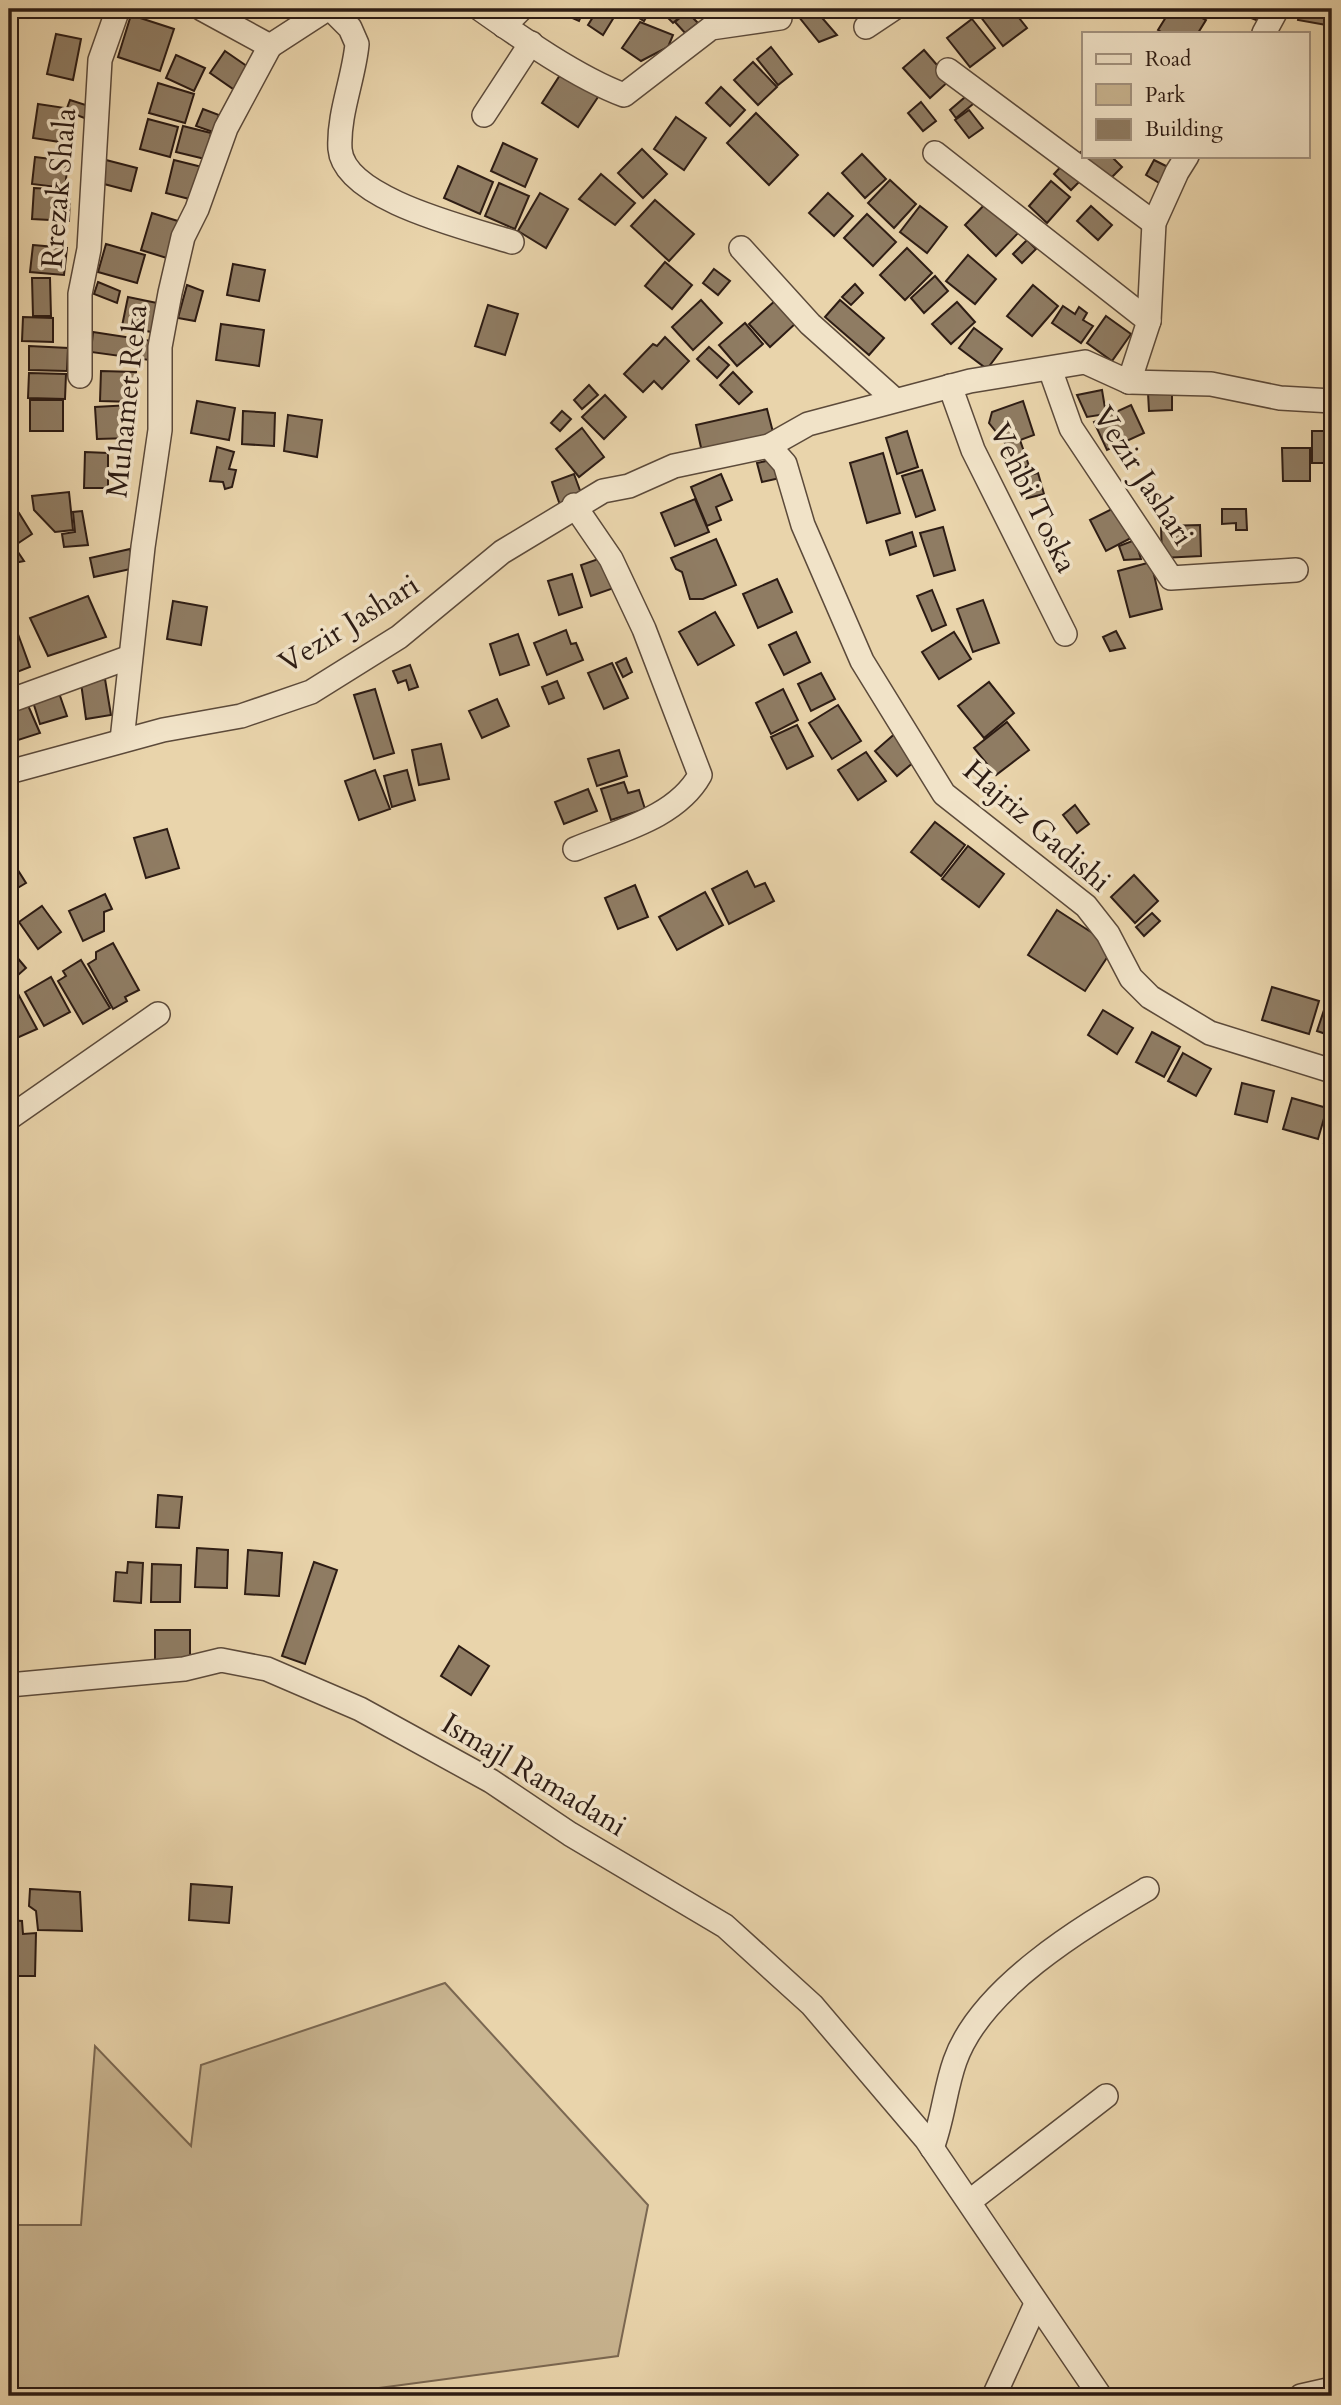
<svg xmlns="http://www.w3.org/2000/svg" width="1341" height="2405" font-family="Cardo,serif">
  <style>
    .green { fill: #c9b591; stroke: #7b6852; stroke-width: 2 }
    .building { fill: #8f7c63; stroke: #2d1c14; stroke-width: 2 }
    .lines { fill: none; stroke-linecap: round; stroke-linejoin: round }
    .minor-casing { stroke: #5c4a3a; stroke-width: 26 }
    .minor { stroke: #f1e3c8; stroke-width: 23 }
    .labels { text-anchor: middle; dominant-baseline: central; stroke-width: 7; stroke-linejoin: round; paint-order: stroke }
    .street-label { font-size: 30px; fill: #2d1c14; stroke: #f1e3c8 }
  </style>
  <rect width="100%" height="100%" fill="#e9d4ab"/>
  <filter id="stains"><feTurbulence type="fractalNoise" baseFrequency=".00286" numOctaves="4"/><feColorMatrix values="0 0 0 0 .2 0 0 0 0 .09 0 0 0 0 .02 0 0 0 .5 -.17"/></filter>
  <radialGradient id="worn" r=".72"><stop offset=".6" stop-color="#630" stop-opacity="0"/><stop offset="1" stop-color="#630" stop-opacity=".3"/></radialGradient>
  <path class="green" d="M445,1983L648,2205L618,2356L319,2396H9V2225H81L95,2046L191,2146L201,2065Z"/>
  <g class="building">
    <path d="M552,9H584L579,21Z"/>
    <path d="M598,9H619L603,35L588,25Z"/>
    <path d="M625,9H651L644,21Z"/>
    <path d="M659,9H686L688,10L673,23Z"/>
    <path d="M989,9H1012L1027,28L1003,46L980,16Z"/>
    <path d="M1171,9H1186L1206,20L1198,33H1163L1158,30Z"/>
    <path d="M1249,9H1266L1261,22L1246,16Z"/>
    <path d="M1300,9H1332V26L1298,20Z"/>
    <path d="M687,12L698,23L685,33L675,22Z"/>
    <path d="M817,12L837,35L819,42L799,17Z"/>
    <path d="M131,15L174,29L160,71L118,57Z"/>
    <path d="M972,19L995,48L970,67L947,38Z"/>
    <path d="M640,22L673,35L668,47L641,61L622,48Z"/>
    <path d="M56,34L81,39L73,80L47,74Z"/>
    <path d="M771,47L792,74L778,85L757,59Z"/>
    <path d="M924,50L950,80L930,98L903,68Z"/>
    <path d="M225,51L251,69L236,91L210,73Z"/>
    <path d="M176,55L205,68L194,91L166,78Z"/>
    <path d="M753,62L777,87L758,105L734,80Z"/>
    <path d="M562,72L598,97L578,127L542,103Z"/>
    <path d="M158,83L194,94L185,123L149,113Z"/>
    <path d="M721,87L745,110L730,126L706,103Z"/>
    <path d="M971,92L978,100L956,118L950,110Z"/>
    <path d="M70,100L92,107L87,119L66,111Z"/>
    <path d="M921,102L936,121L923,131L908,113Z"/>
    <path d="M38,104L65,108L60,142L33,138Z"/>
    <path d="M203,109L219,115L213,132L196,126Z"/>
    <path d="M969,110L983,128L969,138L955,120Z"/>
    <path d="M756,113L798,155L769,185L727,143Z"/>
    <path d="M676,117L706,138L684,170L654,149Z"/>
    <path d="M148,119L178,127L170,157L140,149Z"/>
    <path d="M183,126L211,133L205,159L176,152Z"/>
    <path d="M503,143L537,159L525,187L491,171Z"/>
    <path d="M642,149L667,174L643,198L618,173Z"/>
    <path d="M1084,149V156H1111L1122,167L1109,180L1080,153Z"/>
    <path d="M862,154L886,179L865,198L842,173Z"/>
    <path d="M35,157L68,161L65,188L32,184Z"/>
    <path d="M106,160L137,168L131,191L100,183Z"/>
    <path d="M174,160L206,168L197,201L166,193Z"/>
    <path d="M1154,160L1170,168L1161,184L1146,175Z"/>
    <path d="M1066,161L1083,178L1071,190L1054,174Z"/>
    <path d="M458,166L493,182L480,214L444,198Z"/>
    <path d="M601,174L635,203L615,225L579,199Z"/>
    <path d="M890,180L916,204L894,228L868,203Z"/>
    <path d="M1051,181L1070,197L1047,223L1029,206Z"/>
    <path d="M499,183L529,196L515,229L485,216Z"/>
    <path d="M34,188L70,190L69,221L32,219Z"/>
    <path d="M540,193L568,209L546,248L518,231Z"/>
    <path d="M828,193L853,216L834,236L809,213Z"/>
    <path d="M655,200L694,234L669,261L631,226Z"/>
    <path d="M988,201L1020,231L996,256L965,225Z"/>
    <path d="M920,206L947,227L927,253L900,232Z"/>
    <path d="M1091,206L1112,225L1098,240L1077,221Z"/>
    <path d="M152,213L181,222L170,259L141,250Z"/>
    <path d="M867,214L896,242L873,266L844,238Z"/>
    <path d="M1027,240L1036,249L1022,263L1013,254Z"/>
    <path d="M106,244L145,255L137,283L98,272Z"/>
    <path d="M33,245L67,248L64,275L30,272Z"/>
    <path d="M907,248L932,273L905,300L880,275Z"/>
    <path d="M968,255L996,279L975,304L946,281Z"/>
    <path d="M665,262L692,285L672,309L645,286Z"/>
    <path d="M233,264L265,270L259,301L227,295Z"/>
    <path d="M714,269L730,281L718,295L703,283Z"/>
    <path d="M935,276L948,291L924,313L911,298Z"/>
    <path d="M32,278H50L51,316H33Z"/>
    <path d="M98,282L120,291L117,303L94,294Z"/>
    <path d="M855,284L863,293L851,305L842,297Z"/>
    <path d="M187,285L203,291L195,321L178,318Z"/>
    <path d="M1033,285L1058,306L1032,336L1007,316Z"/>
    <path d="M128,297L162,304L156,333L122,326Z"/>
    <path d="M701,300L722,323L693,350L672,327Z"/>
    <path d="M776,300L796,323L770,347L749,324Z"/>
    <path d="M840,300L884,338L869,355L825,317Z"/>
    <path d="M957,302L975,322L951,344L932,324Z"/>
    <path d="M488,305L518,314L505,355L475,346Z"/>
    <path d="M1063,306L1075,314L1079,307L1087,313L1083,320L1093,326L1081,343L1052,323Z"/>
    <path d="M1106,316L1131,334L1112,361L1087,343Z"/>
    <path d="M23,317L53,318V342L22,341Z"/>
    <path d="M745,323L763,344L737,366L719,345Z"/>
    <path d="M221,324L264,330L259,366L216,360Z"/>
    <path d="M974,328L1002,349L987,369L959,348Z"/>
    <path d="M93,332L152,341L149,360L91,352Z"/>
    <path d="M665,337L689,361L662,389L654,381L643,392L624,374L653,344L657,346Z"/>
    <path d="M29,346L68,348L67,371L29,370Z"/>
    <path d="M709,347L729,365L717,378L697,359Z"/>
    <path d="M101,371L136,372L135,402L100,401Z"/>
    <path d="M733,372L752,392L739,404L720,385Z"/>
    <path d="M29,373L66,374L65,399L28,398Z"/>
    <path d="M589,385L598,395L582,409L574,400Z"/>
    <path d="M1102,390L1106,414L1087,417L1077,395Z"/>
    <path d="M1148,393H1172V410L1149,411Z"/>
    <path d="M605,395L626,417L604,439L582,417Z"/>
    <rect x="30" y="400" width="33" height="31"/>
    <path d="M197,401L235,408L229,440L191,433Z"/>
    <path d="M1023,401L1034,435L1020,440L1029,466L1019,469L1013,453L989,423L992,412Z"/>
    <path d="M131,405L132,438L97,439L95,407Z"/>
    <path d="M1131,405L1144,433L1107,450L1094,422Z"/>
    <path d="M767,409L774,436L702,452L696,425Z"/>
    <path d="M243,411L275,413L274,446L242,444Z"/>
    <path d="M562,411L571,419L560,431L551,423Z"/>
    <path d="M288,415L322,420L317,457L284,451Z"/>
    <path d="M582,428L604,457L579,477L556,449Z"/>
    <path d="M907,431L918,467L897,474L886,438Z"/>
    <rect x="1312" y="431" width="20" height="32"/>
    <path d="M217,447L234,452L229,469L236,470L232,487L225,489L223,482L210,481Z"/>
    <path d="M1282,448H1310V481H1283Z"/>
    <path d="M85,452L108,453V488H84Z"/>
    <path d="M883,453L900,513L867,523L850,463Z"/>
    <path d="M775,459L780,478L762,482L757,463Z"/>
    <path d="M922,470L935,510L916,517L902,476Z"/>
    <path d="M1038,473L1044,494L1024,499L1018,478Z"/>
    <path d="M574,474L582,496L560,505L552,482Z"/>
    <path d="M721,474L732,500L716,507L721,520L707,526L691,487Z"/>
    <path d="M69,492L73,530L55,532L34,510L32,496Z"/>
    <path d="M695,499L709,532L675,546L661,513Z"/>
    <path d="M1116,507L1131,538L1106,551L1090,520Z"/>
    <path d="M1222,509H1246L1247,530H1236V523L1222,524Z"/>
    <path d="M82,511L88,545L64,547L62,534L75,532L73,512Z"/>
    <path d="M19,513L32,534L14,546L24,561L9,564V516Z"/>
    <path d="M1200,525L1201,556L1162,558L1161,526Z"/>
    <path d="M943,527L955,570L934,576L920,533Z"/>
    <path d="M912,532L916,546L890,555L886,541Z"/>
    <path d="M716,539L736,585L703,599H690L682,572L676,569L671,558Z"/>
    <path d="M1135,540L1141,559L1124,560L1119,546Z"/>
    <path d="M130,549L135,568L94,577L90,558Z"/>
    <path d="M604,557L614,588L591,596L581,565Z"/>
    <path d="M1151,562L1162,609L1130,617L1118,571Z"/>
    <path d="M572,574L582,607L559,615L548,581Z"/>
    <path d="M777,579L792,612L758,628L743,594Z"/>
    <path d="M932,590L946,625L932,631L917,596Z"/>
    <path d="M88,596L106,637L48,656L30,618Z"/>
    <path d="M983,600L999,643L973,652L957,609Z"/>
    <path d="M173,601L207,607L201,645L167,639Z"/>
    <path d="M715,612L734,645L698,665L679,632Z"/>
    <path d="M15,626L30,667L9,675V628Z"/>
    <path d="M566,630L571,644L576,643L583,660L547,675L534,643Z"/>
    <path d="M1116,631L1125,648L1110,651L1103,637Z"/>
    <path d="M796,632L810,662L784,675L769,645Z"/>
    <path d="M954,632L971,659L939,679L922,652Z"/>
    <path d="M518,634L529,665L500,675L490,644Z"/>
    <path d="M626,658L632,672L623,677L616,663Z"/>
    <path d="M612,663L628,698L604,709L588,673Z"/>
    <path d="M410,665L418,687L409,690L406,680L398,683L393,671Z"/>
    <path d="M821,673L835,699L811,711L798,684Z"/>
    <path d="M105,679L111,715L86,719L81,683Z"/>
    <path d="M557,681L564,698L549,704L542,687Z"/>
    <path d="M989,682L1014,713L984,738L958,706Z"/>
    <path d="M375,689L394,753L374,759L354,695Z"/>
    <path d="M783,689L798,720L771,734L756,703Z"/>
    <path d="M59,693L67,716L40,724L33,702Z"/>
    <path d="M497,699L509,726L482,738L469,711Z"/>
    <path d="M27,703L40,733L9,743V709Z"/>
    <path d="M838,705L861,741L832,759L809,723Z"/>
    <path d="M1007,722L1029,750L996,775L974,748Z"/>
    <path d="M797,725L813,756L787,769L771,737Z"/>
    <path d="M898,731L920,757L897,776L875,751Z"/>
    <path d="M441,744L449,779L419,785L412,750Z"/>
    <path d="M619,750L627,776L597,786L588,759Z"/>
    <path d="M866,752L886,781L858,800L838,770Z"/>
    <path d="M375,770L390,809L359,820L345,781Z"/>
    <path d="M407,770L415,800L392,807L384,776Z"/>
    <path d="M624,782L628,793L639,790L645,809L611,820L601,789Z"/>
    <path d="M588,789L597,811L564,824L555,802Z"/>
    <path d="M1075,805L1089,824L1077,833L1063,815Z"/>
    <path d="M935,822L965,845L941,876L911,852Z"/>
    <path d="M167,829L179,868L146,878L134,838Z"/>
    <path d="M968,846L1004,874L979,907L942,879Z"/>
    <path d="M9,856L26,883L9,893Z"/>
    <path d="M747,871L755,887L765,883L774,901L729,924L712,889Z"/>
    <path d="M1134,875L1158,901L1135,923L1111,897Z"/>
    <path d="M635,885L648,917L618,929L605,898Z"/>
    <path d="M705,892L723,925L677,950L659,917Z"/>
    <path d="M105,894L112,909L104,912V931L83,941L69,911Z"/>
    <path d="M42,906L61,932L38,949L19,922Z"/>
    <path d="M1057,910L1114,947L1085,991L1028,955Z"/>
    <path d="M1152,913L1160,921L1144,936L1136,927Z"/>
    <path d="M113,943L139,990L125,997L127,1001L113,1009L88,964L96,959V952Z"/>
    <path d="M10,949L26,968L9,983V950Z"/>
    <path d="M81,960L110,1008L83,1024L58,981L66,976L63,971Z"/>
    <path d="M51,977L70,1012L44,1026L25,992Z"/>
    <path d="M1272,987L1319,1001L1309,1034L1262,1020Z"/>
    <path d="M16,990L37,1029L10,1041L9,993Z"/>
    <path d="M1327,1001L1332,1003V1036L1317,1031Z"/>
    <path d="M1103,1010L1133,1028L1117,1054L1088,1035Z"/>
    <path d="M1152,1032L1180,1047L1164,1077L1136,1062Z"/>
    <path d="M1183,1053L1211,1069L1196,1096L1168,1081Z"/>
    <path d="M1242,1083L1274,1091L1267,1122L1235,1114Z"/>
    <path d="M1292,1098L1327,1108L1318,1139L1283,1129Z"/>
    <path d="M1332,1114V1146L1324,1143Z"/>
    <path d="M158,1495L182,1497L179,1528L156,1527Z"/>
    <path d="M197,1548L228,1550L227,1588L195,1587Z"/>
    <path d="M248,1550L282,1553L279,1596L245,1594Z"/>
    <path d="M128,1562L143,1563L141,1603L114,1601L116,1572L127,1573Z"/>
    <path d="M314,1562L337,1570L305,1664L282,1656Z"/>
    <path d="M152,1564L181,1565L180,1602H151Z"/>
    <rect x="155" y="1630" width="35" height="35"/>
    <path d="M459,1646L489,1666L471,1695L441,1676Z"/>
    <path d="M191,1884L232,1887L229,1923L189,1920Z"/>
    <path d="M30,1889L80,1892L82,1931L38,1930L36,1911L29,1906Z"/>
    <path d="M9,1920L22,1921L23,1934L36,1933L35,1976H9Z"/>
  </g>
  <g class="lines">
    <defs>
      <g id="minor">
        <path d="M202,9L270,46"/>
        <path d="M331,9L350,28L357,44C354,78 338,114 340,149C344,200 472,229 512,242"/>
        <path d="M480,9C521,38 578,78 624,95L711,28L780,18"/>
        <path d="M504,26L521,9"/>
        <path d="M866,27L893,9"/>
        <path d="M1264,33L1277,9"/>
        <path d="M270,46L327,9"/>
        <path d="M948,70L1154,223"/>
        <path d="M484,115L531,43"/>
        <path d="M935,153L1149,321"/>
        <path d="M741,248L810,324L895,400"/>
        <path d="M1050,369L1071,428L1171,578L1296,570"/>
        <path d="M80,376V294L89,249L100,60L118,9"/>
        <path d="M1129,382L1211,384L1280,398L1332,401"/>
        <path d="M950,386L973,450L1065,634"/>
        <path d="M769,446L785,464L803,525L862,661L944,794L1086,906L1108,934L1131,978L1150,997L1210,1033L1332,1071"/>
        <path d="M574,505L611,559L644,629L700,775C676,818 618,831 575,849"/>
        <path d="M9,701L130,657"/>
        <path d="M122,740L143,547L160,430V347L170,293L183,237L197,209L226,128L270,46"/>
        <path d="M9,772L163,730L241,716L311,692L399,637L502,552L603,491L629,486L674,466L769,446L808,424L970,381L1085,362L1129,382L1149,321L1154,223L1177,172L1187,156"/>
        <path d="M9,1118L158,1014"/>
        <path d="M9,1685L184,1669L221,1660L267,1669L360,1709L491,1781L570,1834L725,1926L812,2005L926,2139L1100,2396"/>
        <path d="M932,2148C943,2119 945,2089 955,2061C981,1987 1083,1927 1147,1889"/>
        <path d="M970,2201L1106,2096"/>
        <path d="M994,2396L1036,2304"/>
        <path d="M1301,2396L1332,2389"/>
      </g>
    </defs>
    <use href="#minor" class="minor-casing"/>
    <use href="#minor" class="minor"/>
  </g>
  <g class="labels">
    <g class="street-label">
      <text transform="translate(59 188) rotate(-85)">Rrezak Shala</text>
      <text transform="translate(127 401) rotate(-84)">Muhamet Reka</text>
      <text transform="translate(1143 476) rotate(57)">Vezir Jashari</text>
      <text transform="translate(1033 498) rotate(64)">Vehbi Toska</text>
      <text transform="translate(349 624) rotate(-32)">Vezir Jashari</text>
      <text transform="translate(1037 826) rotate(41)">Hajriz Gadishi</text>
      <text transform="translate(534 1775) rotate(31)">Ismajl Ramadani</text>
    </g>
  </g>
  <rect width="1341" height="2405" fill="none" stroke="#e9d4ab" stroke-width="35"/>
  <rect x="10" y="10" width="1320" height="2384" fill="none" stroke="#2d1c14" stroke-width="3.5"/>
  <rect x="18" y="18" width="1306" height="2370" fill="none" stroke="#2d1c14" stroke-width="2"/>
  <rect x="1082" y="32" width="228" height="126" fill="#f1e3c8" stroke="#a39380" stroke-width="2"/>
  <rect x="1096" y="54" width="35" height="10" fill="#f1e3c8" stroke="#a39380" stroke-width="2"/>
  <text x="1145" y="66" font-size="21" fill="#2d1c14">Road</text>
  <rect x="1096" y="84" width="35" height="21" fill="#c9b591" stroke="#a39380" stroke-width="2"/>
  <text x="1145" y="102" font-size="21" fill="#2d1c14">Park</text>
  <rect x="1096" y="119" width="35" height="21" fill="#8f7c63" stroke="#a39380" stroke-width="2"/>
  <text x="1145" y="136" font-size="21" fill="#2d1c14">Building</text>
  <rect width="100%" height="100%" filter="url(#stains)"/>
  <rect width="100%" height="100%" fill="url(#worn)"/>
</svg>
